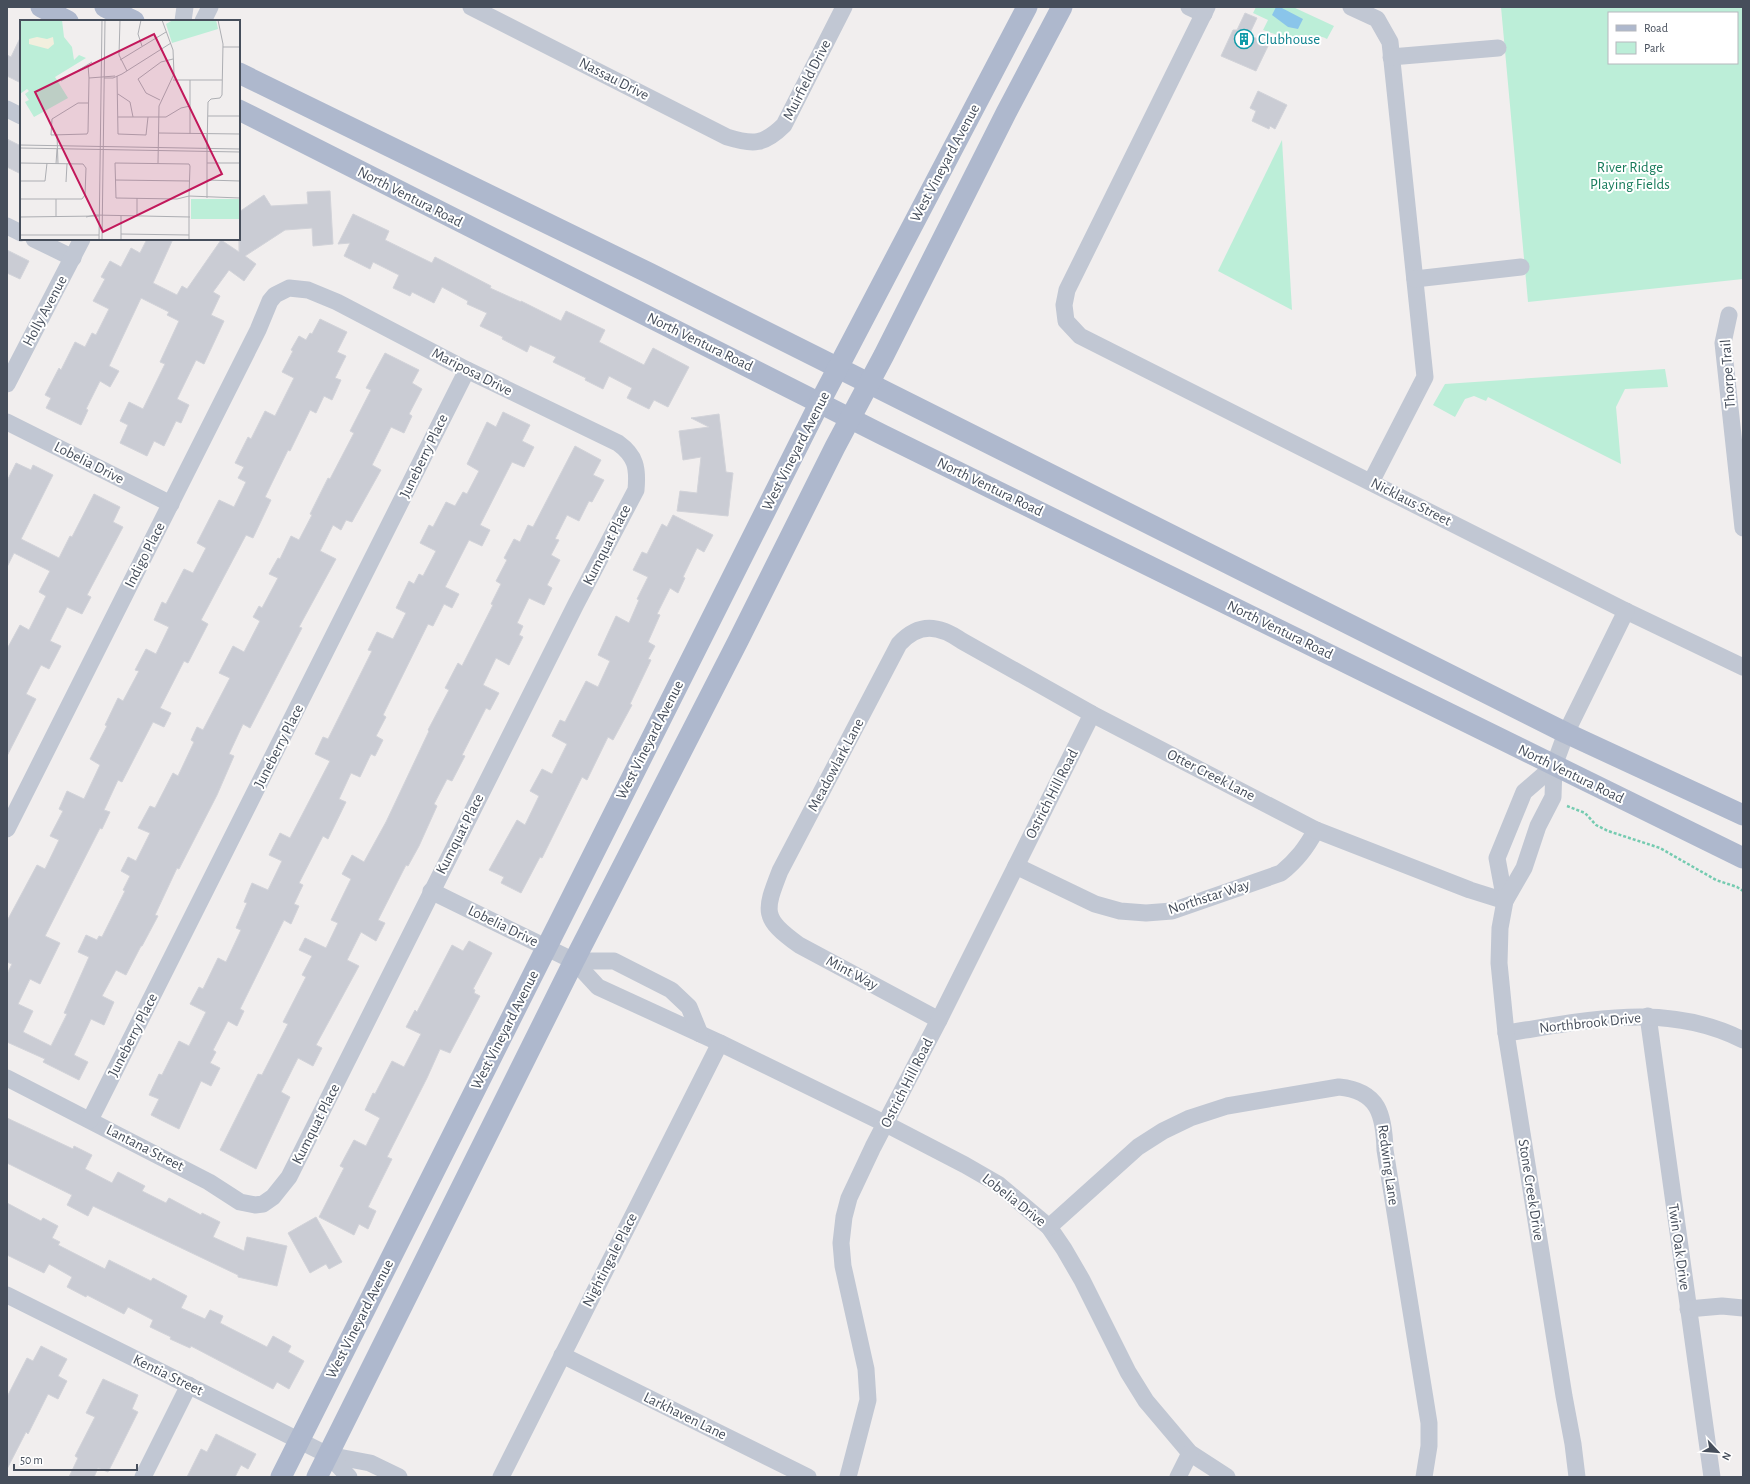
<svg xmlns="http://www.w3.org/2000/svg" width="1750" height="1484" font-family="'Alegreya Sans',sans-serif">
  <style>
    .green { fill: #bceed8; fill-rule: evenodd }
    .water { fill: #8ac5ea }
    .building { fill: #caccd4; stroke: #d2d3d9 }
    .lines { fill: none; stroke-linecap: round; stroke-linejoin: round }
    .path { stroke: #75cbb0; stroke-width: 2.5; stroke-dasharray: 3 2; stroke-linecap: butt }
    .minor { stroke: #c1c7d3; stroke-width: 17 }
    .major { stroke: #aeb8cd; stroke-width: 21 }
    .labels { text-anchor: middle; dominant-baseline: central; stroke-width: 4; stroke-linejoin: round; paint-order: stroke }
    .culture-label { font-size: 15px; fill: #0d838f; stroke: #fff; text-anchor: start }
    .street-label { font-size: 15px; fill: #464e5b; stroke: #fff }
    .park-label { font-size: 15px; fill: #187b5b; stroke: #fff }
    .inset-road { fill: none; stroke: #adaeb3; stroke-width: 1 }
    .view { fill: #c2185b; fill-opacity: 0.15; stroke: #c2185b; stroke-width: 2 }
    .inset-edge { fill: none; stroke: #464e5b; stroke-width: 2 }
  </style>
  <rect width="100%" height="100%" fill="#f1eeee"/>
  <g class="green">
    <path d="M1256,7H1293L1334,26L1327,39C1316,33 1309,38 1297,38C1285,38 1274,34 1263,30L1268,20L1253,13Z"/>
    <path d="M1501,7H1743V279L1528,302ZM1609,13H1737V63H1609Z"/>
    <path d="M1282,140L1292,310L1218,271Z"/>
    <path d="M1665,369L1668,387L1625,389L1616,407L1621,464L1488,397L1486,401L1474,396L1465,399L1455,417L1433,405L1445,384Z"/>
  </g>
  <path class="water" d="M1276,7H1280L1303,19L1298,29L1288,27L1272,15Z"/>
  <g class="building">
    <path d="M1245,13L1257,18L1249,35L1269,44L1256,71L1221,56L1233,30H1237Z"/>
    <path d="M21,36V83L7,76V55L11,57Z"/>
    <path d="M1258,91L1287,105L1275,129L1270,126L1269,129L1252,121L1256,111L1250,108Z"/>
    <path d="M7,139L21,146V174L7,167Z"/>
    <path d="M330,191L333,244L313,246L312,228L285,230L245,256L256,264L244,281L229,270L213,292L220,296L211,315L224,321L204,364L196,360L177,399L189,405L181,423L176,421L164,446L154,441L147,456L120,443L128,425L120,421L129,402L143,409L165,364L160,362L179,321L167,315L169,312L141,298L109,366L119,371L110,387L100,381L86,409L88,410L81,425L46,408L51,398L45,395L59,368L61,370L75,342L85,347L92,333L96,335L109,309L93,301L105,279L101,277L110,261L121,267L131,248L140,253L147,239H173L153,283L177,295L182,286L187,289L221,240L239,252V212L264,195L271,206L308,204L307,192Z"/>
    <path d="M353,214L389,231L385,240L432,263L435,257L491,286L490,288L521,302V301L561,321L566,311L605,330L599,342L644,365L653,348L689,367L668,407L654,400L649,409L627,398L632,388L609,376L603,389L585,380L586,378L553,362L556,357L530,345L527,352L502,339L503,337L480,326L487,313L467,304L468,301L442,287L434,303L412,292L410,296L393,288L399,275L373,262L370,269L344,256L350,243L338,244Z"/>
    <path d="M7,250L29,261L20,279L7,273Z"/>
    <path d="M320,319L347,332L337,352L346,356L335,378L341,380L332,400L324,396L316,413L310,410L290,451L288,450L265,497L271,500L253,538L246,535L201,620L208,624L188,663L184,661L160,708L171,713L164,727L153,722L122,782L118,780L104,810L110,812L102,829L100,828L45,936L60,943L40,984L30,979L18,1004L33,1011L23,1032L51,1046L67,1014L64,1013L89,957L78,952L86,935L97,940L99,936L102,937L125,891L123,890L130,876L121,871L128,857L136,861L150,833L138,828L150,806L155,808L173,773L178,776L194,742L191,740L197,727L203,730L230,678L219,673L233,646L244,652L260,621L253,617L259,606L262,608L278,578L269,574L278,558L280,559L291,536L299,540L312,515L310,514L328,478L330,479L354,433L350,431L371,390L366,388L385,353L419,370L412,383L422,389L409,414L412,416L404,433L391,427L372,465L381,470L352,522L346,520L341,530L333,525L320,551L336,559L299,627L302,628L250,728L243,724L229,754L234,756L217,795L179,869L177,868L155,915L158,916L142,946H141L126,975L116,970L102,996L114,1002L104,1025L91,1019L74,1055L88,1062L79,1080L43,1062L45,1059L7,1042V974L12,964L7,962V921L37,865L45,869L59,840L50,836L63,811L59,809L67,791L84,799L100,765L90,759L107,726L105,725L118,698L123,701L139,671L135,670L146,649L156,654L169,627L154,620L162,602L166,604L184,569L193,573L206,548L197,543L219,500L234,507L246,482L238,478L244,467L235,463L248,437L251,439L265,411L275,416L294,378L282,372L293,351L291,350L299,336L306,340L310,333L312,334Z"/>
    <path d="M503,412L530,425L522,441L534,447L524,467L512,462L480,525L490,530L482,546L469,540L445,587L459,594L452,608L444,604L433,626L428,624L383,715L386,717L376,736L383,740L375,756L371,754L360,777L351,773L339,799L346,802L328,839L323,836L299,883L303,885L294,904L299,906L291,924L284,920L240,1009L244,1011L237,1026L228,1021L213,1050L216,1052L210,1063L220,1068L211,1086L201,1081L179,1129L151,1115L159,1099L149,1095L159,1074L162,1075L179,1041L189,1046L206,1012L190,1004L199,987L203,989L218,958L226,962L241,930L236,928L247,903L244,902L252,883L268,890L282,861L269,855L280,833L290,838L330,761L315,754L323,737L328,739L372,651L368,650L377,632L393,639L406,613L396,608L409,581L414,584L419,574L423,576L436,551L420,543L429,525L433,527L446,502L455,506L463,492L467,494L479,471L467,464L487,422L496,427Z"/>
    <path d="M719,414L726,472L733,473L728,516L677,511L680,491L697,493L701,457L683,460L679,431L709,427L691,418Z"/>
    <path d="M575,446L601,460L593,475L604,480L592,502L589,501L579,521L567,515L555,539L559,540L551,555L560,560L547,585L552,588L544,605L529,598L517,623L523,626L519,635L523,637L509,665L496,658L483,685L499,693L490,710L486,708L462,755L465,756L452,781L447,779L434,804L437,806L419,846L408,866L406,865L378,920L385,923L376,941L361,932L347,960L359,966L316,1045L322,1048L313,1066L298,1058L281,1092L290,1097L256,1169L220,1150L258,1074L262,1075L288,1024L283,1022L306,977L302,975L312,956L299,950L305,938L326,948L338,923L331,920L351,879L342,874L352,855L364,862L386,822L429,731L428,730L449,690L445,688L458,663L462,666L493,605L491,604L501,584L496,581L507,560L504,558L514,539L520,542L528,525L533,527Z"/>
    <path d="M16,463L31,470L33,465L53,475L21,539L59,558L70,536L72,537L94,494L120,507L113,522L123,527L87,595L91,597L82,614L67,607L50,641L61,646L49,669L41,665L26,694L36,699L7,756V649L20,625L29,630L46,596L39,592L50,571L14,553L7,567V481Z"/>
    <path d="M673,515L713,535L704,552L697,548L683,577L685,578L678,593L670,588L657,614L660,615L648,642L655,646L648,659L651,660L630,704L632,705L613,740L608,737L587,780L582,777L542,858L540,857L521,893L501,883L504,877L489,870L517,820L525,825L539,796L530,791L542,769L552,774L567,744L552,736L560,720L565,722L586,681L598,687L610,661L598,655L616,616L629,623L639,600L637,599L648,577L633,570L642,552L647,554L662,524L667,527Z"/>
    <path d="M469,941L492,953L473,989L475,990L474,993L480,996L450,1053L440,1049L427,1078L387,1157L392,1159L368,1207L376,1211L368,1229L359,1224L354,1235L319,1217L344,1168L340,1166L354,1140L366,1146L380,1118L365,1110L373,1093L375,1094L392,1061L404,1067L421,1034L406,1027L415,1010L417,1012L452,945L463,951Z"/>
    <path d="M7,1118L73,1149L74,1146L92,1155L85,1169L112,1183L118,1172L145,1186L142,1191L166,1203L169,1198L201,1215L202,1213L220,1222L213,1237L244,1251L247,1237L287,1246L277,1286L238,1277V1275L93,1206L88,1216L67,1205L72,1195L7,1163Z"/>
    <path d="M7,1203L41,1221L43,1218L58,1226L52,1238L60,1242L58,1245L105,1269L109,1260L151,1281L153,1278L187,1296L181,1308L205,1319L210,1310L223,1316L220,1323L267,1347L273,1336L291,1346L288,1352L304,1361L289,1389L277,1382L273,1389L191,1346L190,1348L170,1339L171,1337L150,1327L153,1320L128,1307L124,1314L87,1295L86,1297L67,1287L72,1277L49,1264L44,1273L7,1255Z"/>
    <path d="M316,1217L342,1262L329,1269L326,1264L310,1273L288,1233Z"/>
    <path d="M41,1346L67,1359L58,1376L67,1381L58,1399L48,1394L28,1434L26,1432L7,1469V1397L27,1358L33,1361Z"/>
    <path d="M103,1379L138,1395L132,1409L138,1412L108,1472L98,1468L94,1477H69L78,1458L75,1456L95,1417L86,1413Z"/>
    <path d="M216,1434L256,1454L248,1469L241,1465L235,1477H187L201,1449L207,1452Z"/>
  </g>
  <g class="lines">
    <path class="path" d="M1567,806L1585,813L1596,825L1608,831L1660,848L1716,880L1737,887L1743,891"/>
    <g class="minor">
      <path d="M471,7L727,137C753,145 764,145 784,125L844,7"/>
      <path d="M1189,7L1204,14"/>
      <path d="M1207,7L1067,290L1064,305L1066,321L1080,336L1626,611L1743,667"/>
      <path d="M1351,7L1377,19L1390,42L1425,377L1371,482"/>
      <path d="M183,21L185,7"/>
      <path d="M203,21L210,7"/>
      <path d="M1391,57L1498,48"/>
      <path d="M7,109L21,116"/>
      <path d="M7,226L21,233"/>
      <path d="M34,239L73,258"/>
      <path d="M1415,279L1521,267"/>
      <path d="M1729,315L1723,343L1743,528"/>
      <path d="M7,384L82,239"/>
      <path d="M7,422L171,504"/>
      <path d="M7,829L258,330L270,301L275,295L289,288L308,290L337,302L467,370L618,443C636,456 638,468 636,490L576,604L289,1177L273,1197L263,1204L255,1205L240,1202L209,1182L7,1078"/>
      <path d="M1016,866L1095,904L1120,911L1146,913L1172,911L1281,873C1297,860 1306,848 1316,830"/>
      <path d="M431,891L574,961L598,987L720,1043L886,1124L965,1165L998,1184L1049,1227L1064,1249L1082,1280L1128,1372L1146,1401L1190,1453L1227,1477"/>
      <path d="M1505,901L1497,858L1524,792L1554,766"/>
      <path d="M574,961H614L671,990L689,1007L700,1034"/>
      <path d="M1648,1016L1712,1477"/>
      <path d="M939,1020L799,945C762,918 764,912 780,871L899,644C919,622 939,625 962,641L1092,714L1316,830L1470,890L1505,901"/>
      <path d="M1506,1033C1587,1021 1666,1001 1743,1040"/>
      <path d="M90,1120L467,370"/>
      <path d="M1049,1227L1138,1147L1163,1131L1190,1118L1227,1106L1339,1087C1379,1091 1384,1115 1385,1150L1429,1423V1446L1424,1477"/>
      <path d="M7,1295L328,1455L370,1463L399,1477"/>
      <path d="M1688,1309L1722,1306L1743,1308"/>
      <path d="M562,1355L808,1477"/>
      <path d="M328,1455L349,1477"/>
      <path d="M143,1477L189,1385"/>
      <path d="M501,1477L720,1043"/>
      <path d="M848,1477L868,1400L866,1369L843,1266L841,1243L844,1217L849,1198L873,1147L939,1020L1092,714"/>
      <path d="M1178,1477L1190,1453"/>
      <path d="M1577,1477L1573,1444L1564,1396L1506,1033L1499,963L1500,928L1505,901L1524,868L1538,826L1553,797L1554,766L1566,733L1626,611"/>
    </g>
    <g class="major">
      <path d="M41,7L68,21"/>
      <path d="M105,7L134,21"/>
      <path d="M239,73L649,273L1566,733L1743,815"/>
      <path d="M239,110L883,435L1743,858"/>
      <path d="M281,1477L820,402L1027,7"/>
      <path d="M317,1477L574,961L738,641L835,447L884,355L1006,113L1062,7"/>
    </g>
  </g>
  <defs>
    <symbol id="building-ring" viewBox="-11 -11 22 22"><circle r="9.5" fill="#fff" stroke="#0f9aa8" stroke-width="1.5"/><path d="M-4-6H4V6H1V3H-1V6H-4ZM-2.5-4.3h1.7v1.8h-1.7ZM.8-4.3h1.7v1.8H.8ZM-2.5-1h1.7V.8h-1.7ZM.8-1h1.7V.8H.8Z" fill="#0f9aa8"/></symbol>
  </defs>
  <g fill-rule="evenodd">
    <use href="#building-ring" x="1233" y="28" width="22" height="22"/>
  </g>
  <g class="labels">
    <g class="culture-label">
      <text x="1258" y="39">Clubhouse</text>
    </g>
    <g class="street-label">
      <text transform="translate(614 79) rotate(27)">Nassau Drive</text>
      <text transform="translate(807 80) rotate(-63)">Muirfield Drive</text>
      <text transform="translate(945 163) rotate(-62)">West Vineyard Avenue</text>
      <text transform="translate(410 197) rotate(27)">North Ventura Road</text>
      <text transform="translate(45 311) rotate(-62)">Holly Avenue</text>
      <text transform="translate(700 342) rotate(26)">North Ventura Road</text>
      <text transform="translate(472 372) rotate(27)">Mariposa Drive</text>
      <text transform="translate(1728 374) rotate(-94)">Thorpe Trail</text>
      <text transform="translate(796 451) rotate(-63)">West Vineyard Avenue</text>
      <text transform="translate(424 456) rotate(-64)">Juneberry Place</text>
      <text transform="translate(89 463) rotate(27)">Lobelia Drive</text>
      <text transform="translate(990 487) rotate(26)">North Ventura Road</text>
      <text transform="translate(1411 502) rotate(27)">Nicklaus Street</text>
      <text transform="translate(607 545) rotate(-63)">Kumquat Place</text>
      <text transform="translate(145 555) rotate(-63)">Indigo Place</text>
      <text transform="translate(1280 630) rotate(26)">North Ventura Road</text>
      <text transform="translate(650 740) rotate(-63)">West Vineyard Avenue</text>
      <text transform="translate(279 746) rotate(-63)">Juneberry Place</text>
      <text transform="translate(836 765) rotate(-62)">Meadowlark Lane</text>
      <text transform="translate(1571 774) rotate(26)">North Ventura Road</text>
      <text transform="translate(1211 775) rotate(27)">Otter Creek Lane</text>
      <text transform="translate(1052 794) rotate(-63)">Ostrich Hill Road</text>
      <text transform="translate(460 834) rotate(-63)">Kumquat Place</text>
      <text transform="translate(1209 897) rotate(-18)">Northstar Way</text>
      <text transform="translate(503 926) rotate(26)">Lobelia Drive</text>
      <text transform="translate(852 973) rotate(28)">Mint Way</text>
      <text transform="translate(1590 1023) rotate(-6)">Northbrook Drive</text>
      <text transform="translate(505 1030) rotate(-63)">West Vineyard Avenue</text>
      <text transform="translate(133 1035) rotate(-63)">Juneberry Place</text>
      <text transform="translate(907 1083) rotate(-63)">Ostrich Hill Road</text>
      <text transform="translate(316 1124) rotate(-63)">Kumquat Place</text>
      <text transform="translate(145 1148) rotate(27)">Lantana Street</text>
      <text transform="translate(1388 1165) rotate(82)">Redwing Lane</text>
      <text transform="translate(1531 1190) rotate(81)">Stone Creek Drive</text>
      <text transform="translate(1014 1200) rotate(38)">Lobelia Drive</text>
      <text transform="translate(1679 1247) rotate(82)">Twin Oak Drive</text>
      <text transform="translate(610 1260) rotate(-63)">Nightingale Place</text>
      <text transform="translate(360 1319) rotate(-63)">West Vineyard Avenue</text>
      <text transform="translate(168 1375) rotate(26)">Kentia Street</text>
      <text transform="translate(685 1416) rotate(26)">Larkhaven Lane</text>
    </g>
    <g class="park-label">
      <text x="1630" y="167">River Ridge<tspan x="1630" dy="17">Playing Fields</tspan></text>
    </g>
  </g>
  <g transform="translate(20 20)">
    <rect width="220" height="220" fill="#f1eeee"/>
    <path d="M0,0H42L44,17L52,27L54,40L59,35L66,38L35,57L48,78L14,97L5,82L9,80L5,74L9,71L7,69L0,74ZM153,0H196L198,9L152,23L146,4ZM171,179H220V199H171Z" fill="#bceed8"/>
    <path d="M17,17L27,19L33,17L34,24L28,29L9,24V19Z" fill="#f2efde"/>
    <path class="inset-road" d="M100,0L99,35L107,51M121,0L118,14L122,26M203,27H220M100,40L146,12M97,56L98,114L126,115L128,97M69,58L95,56M84,58H93L102,54L151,23M153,60H202M41,61L72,42M98,74L110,82L113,97M140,80L126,73L118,59L141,42L153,39M68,83H58L32,99L31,115L67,114L68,112L69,58L68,45M188,96H220M98,97H146L161,88L170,86M139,113L220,114M170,114V60M37,115L38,144M0,125L220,129M0,128L220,132M187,129L188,82L191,79L200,78L202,75L203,24L198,0M0,143L63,144L66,148L65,175L62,179H0M138,143L139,86L154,54L153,30L142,0M187,143H220M36,144L37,129M95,160L169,161M187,160L220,161M0,161H25L27,143M46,162L47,144M187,178V114M117,196V178M0,197L79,196M36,197V179M66,197L75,195L170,197M101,214L169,215M0,215H79M79,220L82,0M82,220L85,0M101,220V196M169,220V176L170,146L169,144L95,143L96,178L157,179L169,176L220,178"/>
    <path class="view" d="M134,14L202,154L83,212L15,72Z"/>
    <rect width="220" height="220" class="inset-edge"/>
  </g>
  <rect width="1750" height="1484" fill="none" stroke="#464e5b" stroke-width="16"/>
  <rect x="1608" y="12" width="130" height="52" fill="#ffffff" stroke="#b5b8bd"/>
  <rect x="1616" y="25" width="20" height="6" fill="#aeb8cd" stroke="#b5b8bd"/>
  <text x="1644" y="32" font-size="12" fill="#464e5b">Road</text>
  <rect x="1616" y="42" width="20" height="12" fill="#bceed8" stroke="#b5b8bd"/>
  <text x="1644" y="52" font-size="12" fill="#464e5b">Park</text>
  <g transform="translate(1718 1452) rotate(116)" stroke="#ffffff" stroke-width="3" paint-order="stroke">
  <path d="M0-3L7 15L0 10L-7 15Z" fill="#464e5b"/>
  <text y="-6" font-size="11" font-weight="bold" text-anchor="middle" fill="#464e5b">N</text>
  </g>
  <path d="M14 1464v6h123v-6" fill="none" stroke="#464e5b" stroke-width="2"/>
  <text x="20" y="1464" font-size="12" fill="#464e5b" stroke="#ffffff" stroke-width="3" paint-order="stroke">50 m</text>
</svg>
